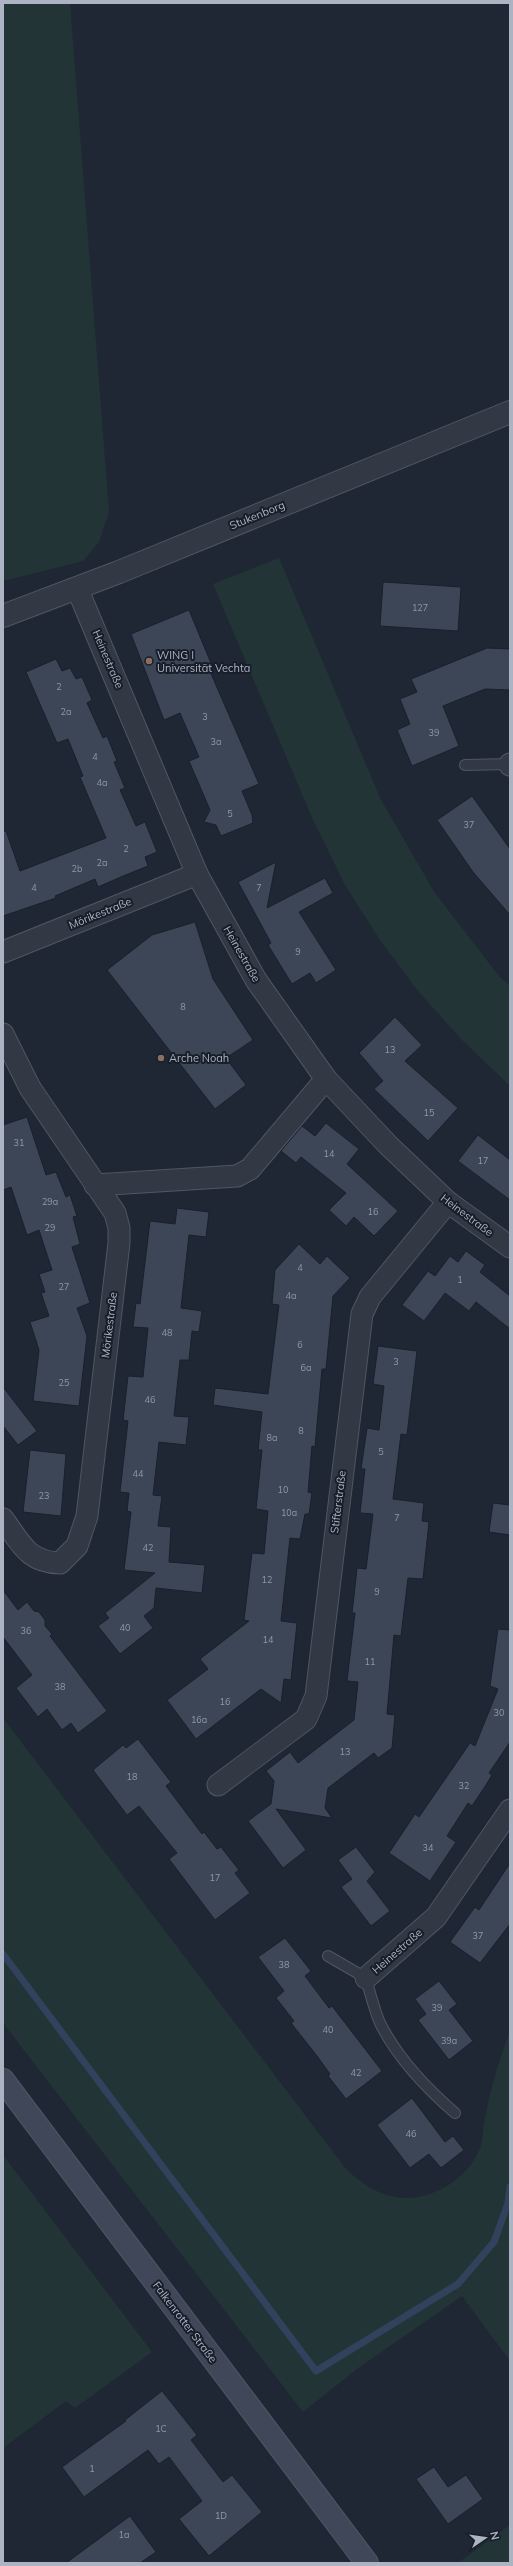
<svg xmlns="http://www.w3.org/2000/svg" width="513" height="2566" font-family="Mulish,sans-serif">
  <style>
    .green { fill: #223436 }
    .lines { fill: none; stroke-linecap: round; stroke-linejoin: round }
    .stream { stroke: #32415c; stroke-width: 7 }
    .building { fill: #3d4657; stroke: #1a202b }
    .service-casing { stroke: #505663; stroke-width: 12 }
    .minor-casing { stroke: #505663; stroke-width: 23 }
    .tertiary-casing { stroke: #505663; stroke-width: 24 }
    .secondary-casing { stroke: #505663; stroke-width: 24 }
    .service { stroke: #323945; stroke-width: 10 }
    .minor { stroke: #323945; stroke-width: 21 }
    .tertiary { stroke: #323945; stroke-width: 22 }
    .secondary { stroke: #404758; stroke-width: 22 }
    .education-dot { fill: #8d6e63; stroke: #181e29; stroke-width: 1.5 }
    .labels { text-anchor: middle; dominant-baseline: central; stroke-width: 4; stroke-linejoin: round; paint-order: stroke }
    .number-label { font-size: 9px; fill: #9098a7 }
    .street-label { font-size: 11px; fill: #acb3c2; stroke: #181e29 }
    .poi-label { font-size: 11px; fill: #acb3c2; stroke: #181e29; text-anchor: start }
  </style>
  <rect width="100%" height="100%" fill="#1f2734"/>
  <g class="green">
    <path d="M3,3H70L109,512L99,542L83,561L3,581Z"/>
    <path d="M279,558L381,800L435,893L499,976L510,986V1086L461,1039L418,991L380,940L345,885L313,820L213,584Z"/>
    <path d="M3,1718L346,2169C359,2181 371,2190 387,2195C423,2207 470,2181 481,2145C483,2137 483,2127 485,2118C491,2088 499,2059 510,2031V2361L462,2296L357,2369L303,2412L3,2023Z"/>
    <path d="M3,2155L152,2352L75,2408L66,2401L3,2448Z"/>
    <path d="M510,2525V2563H458Z"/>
  </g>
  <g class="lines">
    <path class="stream" d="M3,1954L316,2371L458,2284L494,2242L508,2203L510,2187"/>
  </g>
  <g class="building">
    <path d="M383,582L461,587L458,631L380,626Z"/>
    <path d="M189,610L213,668L209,669L259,784L242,791L252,815L253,823L221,836L216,825L204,822L210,810L189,761L199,757L180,713L164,720L131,634Z"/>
    <path d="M487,648L510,649V690L485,689L443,706L459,746L412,766L397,730L410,724L400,699L417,692L411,679Z"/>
    <path d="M56,659L62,671L70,668L76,679L82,677L92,700L87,703L103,738L107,736L117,761L114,762L125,788L120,790L136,826L145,822L157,852L145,857L148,866L123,876L98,887L95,879L55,896L56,898L3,916V831H6L20,871L106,838L80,777L83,776L68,739L57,743L26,672Z"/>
    <path d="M472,796L510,849V915L473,872L437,820Z"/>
    <path d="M276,862L267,908L325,878L333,893L299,912L336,970L316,983L310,973L292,984L268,945L271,943L238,882Z"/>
    <path d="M195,922L213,979L253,1040L226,1058L246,1085L215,1109L107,970L152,935Z"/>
    <path d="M395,1017L422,1045L405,1061L458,1108L428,1141L374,1089L383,1081L359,1053Z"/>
    <path d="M27,1117L46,1175L56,1172L66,1197L70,1195L77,1216L73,1217L80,1244L72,1247L90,1303L77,1308L87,1336L79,1406L33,1401L39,1350L30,1322L49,1316L41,1293L45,1292L39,1274L52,1270L39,1230L27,1235L11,1187L3,1190V1125Z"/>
    <path d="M326,1123L359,1149L347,1164L398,1211L374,1236L354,1217L346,1226L329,1210L346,1193L301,1157L296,1163L281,1151L302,1126L315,1136Z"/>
    <path d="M478,1135L510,1160V1200L458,1161Z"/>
    <path d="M177,1208L209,1212L206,1237L189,1235L181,1308L202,1311L199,1332L192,1331L189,1360H180L174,1416L189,1417L186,1445L159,1442L153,1495L162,1496L158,1526L171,1527L169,1562L205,1565L202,1593L156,1588L154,1608L144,1616L153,1628L120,1654L98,1626L109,1618L105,1613L155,1573L124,1570L131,1512L127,1511L129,1493L120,1492L128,1421L123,1420L128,1376L143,1377L148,1328L133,1327L136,1303L140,1304L150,1221L175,1224Z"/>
    <path d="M299,1244L320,1264L327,1256L350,1278L333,1296L326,1369H322L315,1447L312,1446L308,1492L312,1493L309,1514H305L300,1539L290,1538L281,1621L297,1623L291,1680L284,1679L281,1703L261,1689L196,1739L167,1700L208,1669L200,1659L249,1621L244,1620L252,1553L264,1554L268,1511L256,1509L262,1450H258L262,1412L213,1405L215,1388L268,1394L279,1305L272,1304L275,1270Z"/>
    <path d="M466,1251L485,1265L480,1272L510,1296V1329L476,1302L469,1311L445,1293L424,1321L402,1305L428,1271L435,1276L450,1256L458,1262Z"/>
    <path d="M378,1346L417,1351L407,1435L401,1434L393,1499L424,1503L422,1521L429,1522L423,1579L408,1578L401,1636L394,1635L387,1714L395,1715L392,1748L378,1758L374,1753L328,1788L325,1808L332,1818L276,1809L306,1850L283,1868L248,1821L271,1804L274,1781L266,1771L290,1752L298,1763L354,1720L358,1682L347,1681L355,1613H352L354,1596L357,1568L366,1569L373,1514L360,1513L365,1469H361L367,1428L379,1430L384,1386L373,1384Z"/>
    <path d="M3,1387L37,1431L18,1445L3,1426Z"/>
    <path d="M30,1450L66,1454L61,1516L23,1512Z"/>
    <path d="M493,1503L510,1505V1535L489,1532Z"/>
    <path d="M3,1590L18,1610L27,1602L34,1611L39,1612L45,1620V1626L52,1634L50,1636L107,1711L78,1733L71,1723L62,1730L47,1709L38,1717L16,1688L32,1675L3,1637Z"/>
    <path d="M498,1629L510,1630V1742L489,1773L492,1775L486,1785L472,1806L468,1803L447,1836L456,1842L430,1881L389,1853L415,1814L419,1817L470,1743L475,1746L498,1689L490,1686Z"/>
    <path d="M138,1739L171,1782L166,1786L202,1834L204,1832L217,1849L221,1847L239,1870L235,1873L250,1893L215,1920L169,1859L177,1853L139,1806L127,1815L93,1770L123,1745L126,1748Z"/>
    <path d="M356,1847L375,1872L367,1881L390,1911L371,1926L341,1887L352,1879L338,1860Z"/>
    <path d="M510,1863V1924L480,1963L450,1942L475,1907L479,1910Z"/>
    <path d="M285,1938L311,1971L305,1976L329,2008L332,2006L382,2071L346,2099L328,2076L330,2074L317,2056L291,2023L294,2021L276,1998L284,1991L258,1957Z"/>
    <path d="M439,1981L457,2004L449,2010L473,2041L449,2060L418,2020L426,2014L415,1999Z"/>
    <path d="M412,2098L445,2142L453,2136L464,2150L441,2168L429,2154L410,2168L377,2125Z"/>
    <path d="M162,2391L197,2435L191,2440L223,2482L232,2475L262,2512L209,2556L179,2519L202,2501L169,2457L159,2464L148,2450L84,2497L62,2467L126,2421L125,2420Z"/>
    <path d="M434,2467L448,2487L466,2475L483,2499L448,2524L416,2479Z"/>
    <path d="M130,2516L156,2552L140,2563H66Z"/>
  </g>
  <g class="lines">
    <defs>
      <g id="service">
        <path d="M465,765L510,764"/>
        <path d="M328,1956L366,1978C370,1993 374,2009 380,2023C397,2057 426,2088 455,2113"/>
      </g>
      <g id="minor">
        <path d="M77,588L197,874L256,980L326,1079L388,1145L448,1202L510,1247"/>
        <path d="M510,764V765"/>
        <path d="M3,952L197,874"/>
        <path d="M3,1034L30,1088L115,1213L119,1228V1243L87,1516L77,1546L60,1563C27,1562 21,1543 3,1519"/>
        <path d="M95,1185L237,1176L250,1169L326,1079"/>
        <path d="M218,1785L306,1719L316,1696L362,1314L370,1297L448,1202"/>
        <path d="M366,1978L436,1917L510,1810"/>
      </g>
      <path id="tertiary" d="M3,616L119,572L510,412"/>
      <path id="secondary" d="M3,2080L367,2563"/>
    </defs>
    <use href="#service" class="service-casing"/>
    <use href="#minor" class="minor-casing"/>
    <use href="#tertiary" class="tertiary-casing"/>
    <use href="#secondary" class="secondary-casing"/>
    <use href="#service" class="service"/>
    <use href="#minor" class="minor"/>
    <use href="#tertiary" class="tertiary"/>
    <use href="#secondary" class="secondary"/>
  </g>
  <g class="education-dot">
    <circle cx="149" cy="661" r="4"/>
    <circle cx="161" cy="1058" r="4"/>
  </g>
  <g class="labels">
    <g class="number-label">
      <text x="420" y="607">127</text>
      <text x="59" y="686">2</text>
      <text x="66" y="711">2a</text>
      <text x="205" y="716">3</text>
      <text x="434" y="732">39</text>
      <text x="216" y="741">3a</text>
      <text x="95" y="756">4</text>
      <text x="102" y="782">4a</text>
      <text x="230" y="813">5</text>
      <text x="469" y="824">37</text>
      <text x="126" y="848">2</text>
      <text x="102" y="862">2a</text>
      <text x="77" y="868">2b</text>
      <text x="34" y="887">4</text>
      <text x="259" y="887">7</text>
      <text x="298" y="951">9</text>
      <text x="183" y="1006">8</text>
      <text x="390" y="1049">13</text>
      <text x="429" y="1112">15</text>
      <text x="19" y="1142">31</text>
      <text x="329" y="1153">14</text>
      <text x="483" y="1160">17</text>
      <text x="50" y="1201">29a</text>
      <text x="373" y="1211">16</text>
      <text x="50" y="1227">29</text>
      <text x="300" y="1267">4</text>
      <text x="460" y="1279">1</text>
      <text x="64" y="1286">27</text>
      <text x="291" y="1295">4a</text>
      <text x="167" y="1332">48</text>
      <text x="300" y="1344">6</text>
      <text x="396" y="1361">3</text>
      <text x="306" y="1367">6a</text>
      <text x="64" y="1382">25</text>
      <text x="150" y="1399">46</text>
      <text x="301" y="1430">8</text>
      <text x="272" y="1437">8a</text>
      <text x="381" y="1451">5</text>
      <text x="138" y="1473">44</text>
      <text x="283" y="1489">10</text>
      <text x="44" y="1495">23</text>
      <text x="289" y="1512">10a</text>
      <text x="397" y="1517">7</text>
      <text x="148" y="1547">42</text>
      <text x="267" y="1579">12</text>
      <text x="377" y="1591">9</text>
      <text x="125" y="1627">40</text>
      <text x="26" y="1630">36</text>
      <text x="268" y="1639">14</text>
      <text x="370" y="1661">11</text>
      <text x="60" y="1686">38</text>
      <text x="225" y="1701">16</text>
      <text x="499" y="1712">30</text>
      <text x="199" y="1719">16a</text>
      <text x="345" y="1751">13</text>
      <text x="132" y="1776">18</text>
      <text x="464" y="1785">32</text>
      <text x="428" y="1847">34</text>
      <text x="215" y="1877">17</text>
      <text x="478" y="1935">37</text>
      <text x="284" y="1964">38</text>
      <text x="437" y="2007">39</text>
      <text x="328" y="2029">40</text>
      <text x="449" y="2040">39a</text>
      <text x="356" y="2072">42</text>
      <text x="411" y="2133">46</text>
      <text x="161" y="2428">1C</text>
      <text x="92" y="2468">1</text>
      <text x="221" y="2515">1D</text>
      <text x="124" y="2534">1a</text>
    </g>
    <g class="street-label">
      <text transform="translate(257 515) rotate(-22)">Stukenborg</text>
      <text transform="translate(108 659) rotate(67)">Heinestraße</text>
      <text transform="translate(100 913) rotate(-22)">Mörikestraße</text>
      <text transform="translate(242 954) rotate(60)">Heinestraße</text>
      <text transform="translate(467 1215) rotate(37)">Heinestraße</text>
      <text transform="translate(109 1325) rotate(-83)">Mörikestraße</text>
      <text transform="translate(338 1502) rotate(-83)">Stifterstraße</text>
      <text transform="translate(397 1951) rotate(-41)">Heinestraße</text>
      <text transform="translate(185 2322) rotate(53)">Falkenrotter Straße</text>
    </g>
    <g class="poi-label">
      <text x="157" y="655">WING I<tspan x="157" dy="13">Universität Vechta</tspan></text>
      <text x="169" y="1058">Arche Noah</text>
    </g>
  </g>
  <rect width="513" height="2566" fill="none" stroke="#acb3c2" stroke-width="8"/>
  <g transform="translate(485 2538) rotate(77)" stroke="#181e29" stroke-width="3" paint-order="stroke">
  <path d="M0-3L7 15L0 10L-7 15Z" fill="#acb3c2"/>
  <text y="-6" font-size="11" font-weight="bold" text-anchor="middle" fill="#acb3c2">N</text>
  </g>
</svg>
